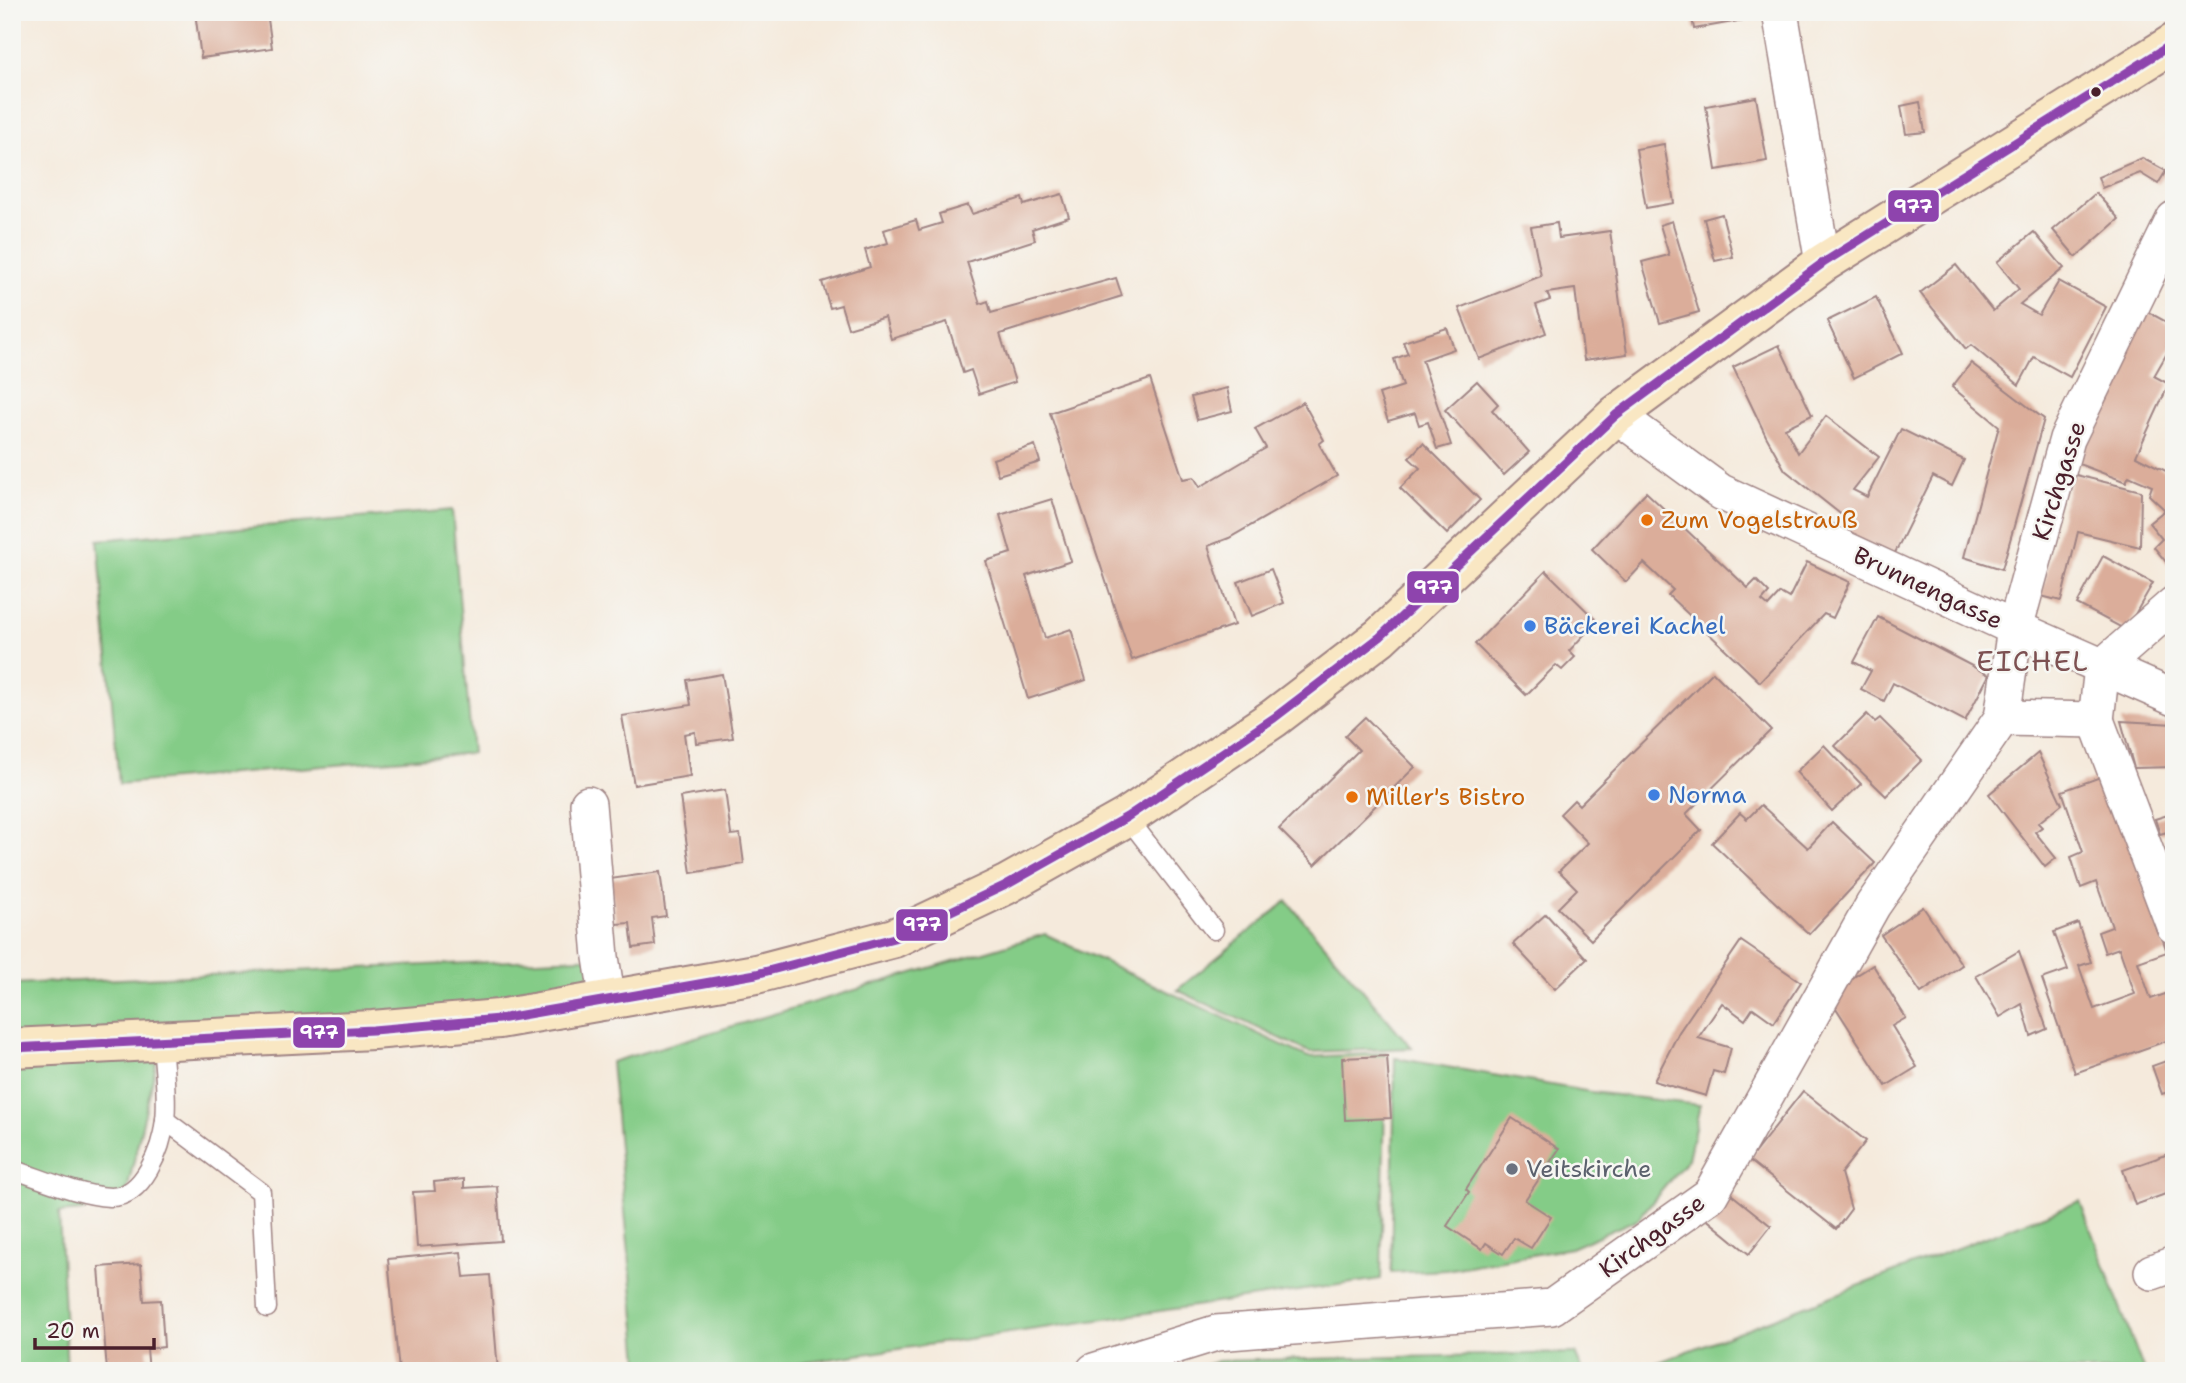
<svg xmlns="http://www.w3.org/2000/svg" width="2186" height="1383" font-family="'Shantell Sans',sans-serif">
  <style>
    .green { fill: #84cc87; stroke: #677659; stroke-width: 2 }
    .building { fill: #dbad9a }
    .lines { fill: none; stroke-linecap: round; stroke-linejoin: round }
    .service-casing { stroke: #a08484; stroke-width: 21 }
    .minor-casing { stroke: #a08484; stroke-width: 38 }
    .secondary-casing { stroke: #a08484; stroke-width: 42 }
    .service { stroke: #fff; stroke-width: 18 }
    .minor { stroke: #fff; stroke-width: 35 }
    .secondary { stroke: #f9e7c3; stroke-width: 38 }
    .bus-1-casing { stroke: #f6f6f2; stroke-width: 14 }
    .bus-1 { stroke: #8e44ad; stroke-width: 9 }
    .bus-dot { fill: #4a1f2b; stroke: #f6f6f2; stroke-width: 2.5 }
    .food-dot { fill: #e8710a; stroke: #f6f6f2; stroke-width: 2.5 }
    .shop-dot { fill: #3f7fe0; stroke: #f6f6f2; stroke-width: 2.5 }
    .worship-dot { fill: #6b7280; stroke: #f6f6f2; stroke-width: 2.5 }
    .labels { text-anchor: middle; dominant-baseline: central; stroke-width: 5; stroke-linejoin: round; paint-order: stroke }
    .street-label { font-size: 24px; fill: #4a1f2b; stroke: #f6f6f2 }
    .food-label { font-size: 24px; fill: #c56008; stroke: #f6f6f2; text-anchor: start }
    .shop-label { font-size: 24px; fill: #366cbe; stroke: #f6f6f2; text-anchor: start }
    .worship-label { font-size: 24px; fill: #5b616d; stroke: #f6f6f2; text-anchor: start }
    .quarter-label { font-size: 28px; letter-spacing: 2px; fill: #7d5152; stroke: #f6f6f2 }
    .line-badge { stroke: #f6f6f2; stroke-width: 2.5 }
    .badge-label { font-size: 19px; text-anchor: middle; font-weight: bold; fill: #fff }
  </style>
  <rect width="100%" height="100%" fill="#f6f6f2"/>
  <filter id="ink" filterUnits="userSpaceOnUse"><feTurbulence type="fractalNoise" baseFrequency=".0143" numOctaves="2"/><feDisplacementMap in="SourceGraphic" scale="14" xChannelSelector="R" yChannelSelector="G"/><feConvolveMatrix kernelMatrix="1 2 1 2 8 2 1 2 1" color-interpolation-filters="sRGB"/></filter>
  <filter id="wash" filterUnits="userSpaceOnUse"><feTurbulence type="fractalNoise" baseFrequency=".00686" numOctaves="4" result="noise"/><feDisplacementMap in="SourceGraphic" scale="28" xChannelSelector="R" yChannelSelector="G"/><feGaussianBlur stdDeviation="1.57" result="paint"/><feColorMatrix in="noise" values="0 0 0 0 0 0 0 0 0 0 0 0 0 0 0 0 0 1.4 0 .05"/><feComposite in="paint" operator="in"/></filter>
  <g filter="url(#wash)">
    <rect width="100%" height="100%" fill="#f5eadc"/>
    <g class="green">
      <path d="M452,510L472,753L119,784L98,540Z"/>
      <path d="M1287,901L1412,1048L1309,1052L1177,990Z"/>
      <path d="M1045,934L1308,1057L1386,1053L1381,1279L747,1371H640L611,1062Z"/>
      <path d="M601,957L608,1002L162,1039L126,1195L111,1197L82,1211L59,1213L67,1371H12V984Z"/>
      <path d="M1395,1058L1591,1092L1700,1105L1688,1159L1638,1219L1571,1248L1446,1270L1391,1273Z"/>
      <path d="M2080,1201L2144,1371H1636Z"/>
      <path d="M1575,1353L1583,1371H1189L1218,1361Z"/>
    </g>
    <g id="blocks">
      <g class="building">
        <path d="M195,12H267L272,48L201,58Z"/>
        <path d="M1691,12H1742L1744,20L1694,29Z"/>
        <path d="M1756,97L1767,161L1716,170L1706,106Z"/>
        <path d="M1920,102L1925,132L1906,134L1901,106Z"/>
        <path d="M1664,144L1674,203L1646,208L1636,149Z"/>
        <path d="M2142,158L2166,171L2158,184L2140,173L2102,188L2098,177Z"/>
        <path d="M2096,193L2119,219L2076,257L2053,230Z"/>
        <path d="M1062,194L1069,217L1032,229L1035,240L967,262L980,304L988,301L991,313L1116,278L1122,296L1000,334L1015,382L979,394L971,370L963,373L947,322L891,339L885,317L848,328L841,305L830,308L822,282L870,267L865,250L888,243L884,230L916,220L919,230L942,223L939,214L968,205L972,214L1022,198L1024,205Z"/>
        <path d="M1722,214L1733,257L1715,261L1704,219Z"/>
        <path d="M1672,221L1699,312L1660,323L1642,262L1669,255L1660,225Z"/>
        <path d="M1557,223L1559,238L1610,231L1627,354L1584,360L1575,289L1547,293L1550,300L1536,305L1546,333L1479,359L1459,308L1541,276L1531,227Z"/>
        <path d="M2034,232L2064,268L2020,304L2039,315L2059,281L2106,307L2070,377L2034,357L2019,385L1971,345L1966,349L1920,293L1956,265L1993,311L2019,289L1997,262Z"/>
        <path d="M1876,297L1903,353L1854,378L1827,321Z"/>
        <path d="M2148,312L2174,326V341L2154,376L2169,384L2136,456L2174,475V572L2154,547L2162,539L2149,523L2165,510L2149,495L2152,486L2129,476L2126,482L2076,463L2095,413Z"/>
        <path d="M1447,328L1454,349L1422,360L1451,445L1437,449L1428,422L1419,425L1415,413L1388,421L1379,394L1403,386L1394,359L1408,354L1403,342Z"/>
        <path d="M1779,345L1812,415L1785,428L1798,453L1826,416L1879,457L1853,490L1867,497L1901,429L1964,460L1952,486L1933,476L1892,559L1847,536L1853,524L1785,470L1766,436L1733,367Z"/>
        <path d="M1971,363L2044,419L2002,569L1964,557L1999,426L1952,387Z"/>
        <path d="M1150,379L1183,479L1194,477L1200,487L1266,448L1255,429L1303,402L1324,440L1319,444L1337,476L1229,538L1208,546L1234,625L1132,660L1050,413Z"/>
        <path d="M1477,381L1498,404L1492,410L1529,452L1504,475L1445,410Z"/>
        <path d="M1227,388L1232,411L1197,420L1191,397Z"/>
        <path d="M1423,443L1480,500L1447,534L1400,488L1420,468L1409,458Z"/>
        <path d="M1035,445L1040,462L998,475L993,459Z"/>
        <path d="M2072,474L2141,491L2140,547L2078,532L2061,601L2041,596Z"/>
        <path d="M1646,492L1748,588L1756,580L1769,593L1762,601L1768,606L1780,593L1789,598L1807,562L1850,582L1833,618L1824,614L1760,682L1668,595L1673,590L1644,563L1626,582L1592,549Z"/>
        <path d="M1052,499L1071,561L1026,576L1045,638L1071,629L1086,680L1028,699L986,561L1011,553L1000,515Z"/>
        <path d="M2103,556L2153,583L2126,630L2077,604Z"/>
        <path d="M1271,569L1284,603L1252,616L1238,582Z"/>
        <path d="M1546,571L1597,621L1569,651L1575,657L1562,670L1556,665L1526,695L1475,644Z"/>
        <path d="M1878,617L1989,675L1965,721L1893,683L1884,701L1861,689L1871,671L1854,662Z"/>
        <path d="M1713,672L1771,730L1686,814L1701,830L1591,940L1558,908L1577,889L1559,871L1588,843L1560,814L1574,800L1579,805Z"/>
        <path d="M722,674L733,738L696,743L695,732L684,734L690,776L634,785L622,716L691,705L687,680Z"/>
        <path d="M1867,714L1875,722L1880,718L1922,760L1886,796L1835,746Z"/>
        <path d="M1365,717L1415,767L1315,865L1279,829L1359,750L1345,736Z"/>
        <path d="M2121,721L2174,724V767L2134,768Z"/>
        <path d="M1824,745L1861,784L1832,811L1796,772Z"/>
        <path d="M2038,753L2062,804L2038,823L2042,827L2035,832L2056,858L2045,867L1989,794Z"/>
        <path d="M2114,772L2127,837L2167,952L2138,962L2151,999L2174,991V1090L2162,1094L2152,1066L2172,1059L2166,1041L2075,1073L2042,979L2068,970L2054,932L2078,923L2091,962L2079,966L2094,1009L2135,994L2119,948L2105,953L2098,932L2112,927L2096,882L2081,888L2071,857L2083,852L2062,791Z"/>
        <path d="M725,790L731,835L740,834L744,864L691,873L680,797Z"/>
        <path d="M1761,805L1808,848L1832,822L1875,863L1809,934L1712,843L1740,813L1747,819Z"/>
        <path d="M2174,813V830L2160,834L2155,819Z"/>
        <path d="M660,872L666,916L652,918L655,945L633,948L630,923L616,924L610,879Z"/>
        <path d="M1923,907L1962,965L1921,993L1881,935Z"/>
        <path d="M1546,914L1587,959L1555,989L1513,944Z"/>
        <path d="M1741,941L1801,982L1774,1023L1753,1008L1745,1020L1722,1003L1698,1038L1731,1048L1724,1074L1713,1071L1706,1096L1654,1081L1679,1032Z"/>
        <path d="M2019,951L2047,1029L2031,1036L2022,1004L2000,1017L1976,976Z"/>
        <path d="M1873,965L1906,1018L1892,1026L1917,1067L1886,1086L1827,994Z"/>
        <path d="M1387,1056L1391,1118L1345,1120L1342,1058Z"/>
        <path d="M1803,1091L1866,1141L1841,1173L1851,1209L1836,1229L1749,1160Z"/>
        <path d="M1512,1118L1559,1149L1525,1200L1551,1217L1531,1248L1514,1238L1503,1254L1486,1243L1482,1249L1447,1226L1469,1192L1466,1189Z"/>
        <path d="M2172,1153L2174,1191L2135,1205L2123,1170Z"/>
        <path d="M464,1179V1188L497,1186L501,1241L417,1247L413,1192L435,1191L434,1182Z"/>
        <path d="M1726,1190L1771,1226L1749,1254L1704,1217Z"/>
        <path d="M461,1252L464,1277L490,1275L498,1371H399L388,1259Z"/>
        <path d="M141,1264L144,1301L161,1300L164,1347L147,1349L149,1371H107L99,1267Z"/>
      </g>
    </g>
  </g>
  <g filter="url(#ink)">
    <use href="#blocks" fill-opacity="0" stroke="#a08484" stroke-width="2"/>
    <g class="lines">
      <defs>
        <g id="service">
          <path d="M1127,817L1214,930"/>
          <path d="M165,1120L261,1192L267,1308"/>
          <path d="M12,1169C43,1179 77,1195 110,1197C144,1198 162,1147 165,1120C168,1094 163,1065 162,1039"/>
        </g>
        <g id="minor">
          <path d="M1780,12L1823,263"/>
          <path d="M1616,415L1721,492L2015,628L2174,698"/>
          <path d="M2002,718L2096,720L2102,667L2174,604"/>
          <path d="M2096,720L2174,926"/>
          <path d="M588,804L601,957L608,1002"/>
          <path d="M2152,1272L2174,1264"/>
          <path d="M1094,1371L1216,1333L1552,1307L1710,1195L1873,905L2002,718L2015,628L2067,439L2174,219"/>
        </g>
        <path id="secondary" d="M12,1048L373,1030L499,1019L756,974L894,938L1006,885L1127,817L1274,718L1380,637L1616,415L1823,263L2174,43"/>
      </defs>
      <use href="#service" class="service-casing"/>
      <use href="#minor" class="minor-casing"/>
      <use href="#secondary" class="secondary-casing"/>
      <use href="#service" class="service"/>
      <use href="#minor" class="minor"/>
      <use href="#secondary" class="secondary"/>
      <defs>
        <path id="bus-1" d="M12,1048L373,1030L499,1019L756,974L894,938L1006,885L1127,817L1274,718L1380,637L1616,415L1823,263L2174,43"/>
      </defs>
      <use href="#bus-1" class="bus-1-casing"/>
      <use href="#bus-1" class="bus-1"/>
    </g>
  </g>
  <circle class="bus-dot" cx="2096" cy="92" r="6"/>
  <g class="food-dot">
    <circle cx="1647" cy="520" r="7"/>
    <circle cx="1352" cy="797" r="7"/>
  </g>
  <g class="shop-dot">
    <circle cx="1530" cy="626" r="7"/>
    <circle cx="1654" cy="795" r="7"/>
  </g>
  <circle class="worship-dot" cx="1512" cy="1169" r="7"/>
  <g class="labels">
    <g class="street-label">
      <text transform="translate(2059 481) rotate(-72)">Kirchgasse</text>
      <text transform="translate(1928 588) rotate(25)">Brunnengasse</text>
      <text transform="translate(1652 1236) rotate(-36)">Kirchgasse</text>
    </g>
    <g class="food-label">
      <text x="1661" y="520">Zum Vogelstrauß</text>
      <text x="1366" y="797">Miller's Bistro</text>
    </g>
    <g class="shop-label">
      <text x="1544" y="626">Bäckerei Kachel</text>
      <text x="1668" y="795">Norma</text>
    </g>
    <g class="worship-label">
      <text x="1526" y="1169">Veitskirche</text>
    </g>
    <g class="quarter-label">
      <text x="2033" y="661">EICHEL</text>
    </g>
  </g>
  <g class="line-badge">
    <rect x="1887" y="189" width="53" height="34" rx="7" fill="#8e44ad"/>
    <rect x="1406" y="570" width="54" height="34" rx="7" fill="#8e44ad"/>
    <rect x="895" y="908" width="54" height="34" rx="7" fill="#8e44ad"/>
    <rect x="292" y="1016" width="54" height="33" rx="7" fill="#8e44ad"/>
  </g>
  <g class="badge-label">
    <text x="1913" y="213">977</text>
    <text x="1433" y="594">977</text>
    <text x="922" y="931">977</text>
    <text x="319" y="1039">977</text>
  </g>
  <rect width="2186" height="1383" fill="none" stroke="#f6f6f2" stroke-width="42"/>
  <path d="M35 1338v10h119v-10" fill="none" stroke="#4a1f2b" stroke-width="3.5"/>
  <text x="46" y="1338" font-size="21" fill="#4a1f2b" stroke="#f6f6f2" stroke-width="5" paint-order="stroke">20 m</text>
</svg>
